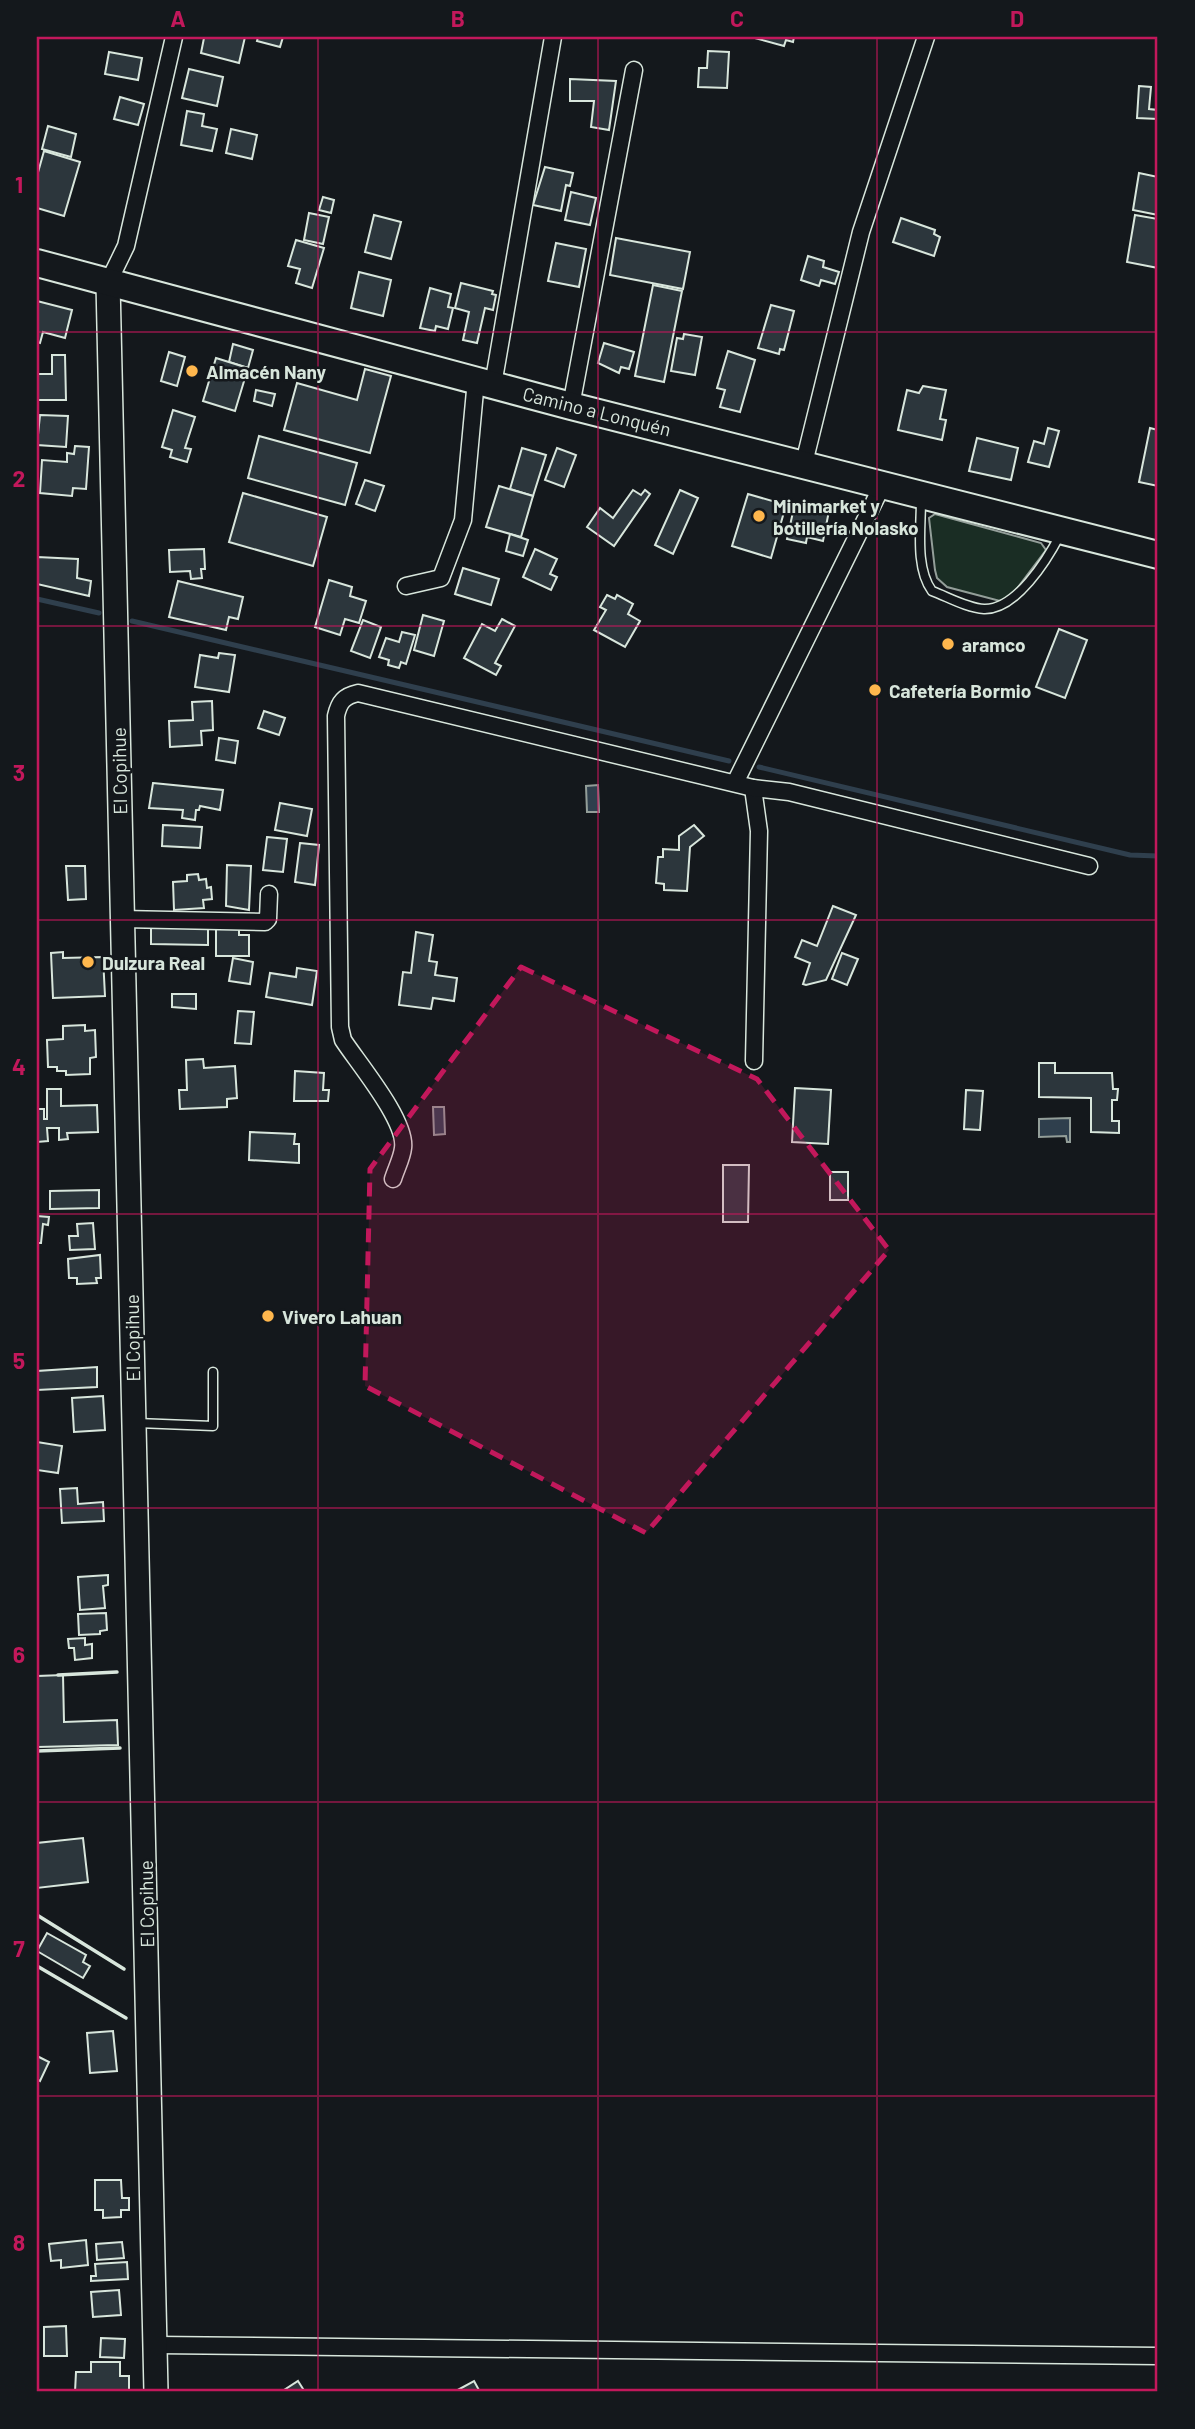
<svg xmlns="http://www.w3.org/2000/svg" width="1195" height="2429" font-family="Barlow,sans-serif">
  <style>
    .green { fill: #1a2d24; stroke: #939e99; stroke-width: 2 }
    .water { fill: #2f3f4d; stroke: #939e99; stroke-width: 2 }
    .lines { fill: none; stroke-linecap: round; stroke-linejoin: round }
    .stream { stroke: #2f3f4d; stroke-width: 5 }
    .building { fill: #2c363c; stroke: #d8e6dc; stroke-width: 2 }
    .service-casing { stroke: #d8e6dc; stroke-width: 11 }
    .minor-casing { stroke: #d8e6dc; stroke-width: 19 }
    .secondary-casing { stroke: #d8e6dc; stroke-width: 26 }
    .primary-casing { stroke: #d8e6dc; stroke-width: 30 }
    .service { stroke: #14181c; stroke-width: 8 }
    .minor { stroke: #14181c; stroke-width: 16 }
    .secondary { stroke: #14181c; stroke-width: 23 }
    .primary { stroke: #14181c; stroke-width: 26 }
    .wall { stroke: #d8e6dc; stroke-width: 3.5 }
    .marked { fill: #c2185b; fill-opacity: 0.2; stroke: #c2185b; stroke-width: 5; stroke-dasharray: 14 9; stroke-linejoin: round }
    .grid { fill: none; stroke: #c2185b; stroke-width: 2; stroke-opacity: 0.55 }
    .poi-dot { fill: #ffb74d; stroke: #14181c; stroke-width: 2.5 }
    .labels { text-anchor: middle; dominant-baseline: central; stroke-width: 5; stroke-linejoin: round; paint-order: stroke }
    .poi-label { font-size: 19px; font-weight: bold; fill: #d8e6dc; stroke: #14181c; text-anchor: start }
    .street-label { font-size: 19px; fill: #d8e6dc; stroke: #14181c }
    .neatline { fill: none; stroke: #c2185b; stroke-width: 2.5 }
    .grid-label { font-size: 23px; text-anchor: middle; font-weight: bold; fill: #c2185b }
  </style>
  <rect width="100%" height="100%" fill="#14181c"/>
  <path class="green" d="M935,514L1041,543L1046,550L1010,598L1000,601L947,587L937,578L935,570L929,518Z"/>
  <g class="water">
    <path d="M598,785L599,812H587L586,786Z"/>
    <path d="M433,1107H444L445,1134L434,1135Z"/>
    <path d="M1070,1118V1142H1067L1066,1136L1039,1137V1119Z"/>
  </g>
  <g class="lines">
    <g class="stream">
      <path d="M37,599L99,613"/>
      <path d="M132,621L729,761"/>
      <path d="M759,767L1130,855L1158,856"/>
    </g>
  </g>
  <g class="building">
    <path d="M200,37H245L239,63L201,53L204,38Z"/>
    <path d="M258,37H283L280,47L257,41Z"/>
    <path d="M751,37H794L793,42L786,40L784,46Z"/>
    <path d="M708,51L729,52L727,88L698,87L699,68H707Z"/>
    <path d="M109,52L142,58L138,80L105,74Z"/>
    <path d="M189,69L223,77L217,106L182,98Z"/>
    <path d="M570,79L616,81L609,130L591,127L594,101H570Z"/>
    <path d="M1139,86L1151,87L1149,109L1158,110V119L1137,118Z"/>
    <path d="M120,97L144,104L138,125L114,119Z"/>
    <path d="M187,111L204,114L202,126L217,129L212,151L181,145Z"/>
    <path d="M48,126L76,134L71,157L42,149Z"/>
    <path d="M231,129L257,135L252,159L226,153Z"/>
    <path d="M44,151L80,162L64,216L37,208V176Z"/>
    <path d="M545,167L573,173L570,186L566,185L561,211L533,205Z"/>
    <path d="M1139,173L1158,177V215L1133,210Z"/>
    <path d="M571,192L596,198L590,225L565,220Z"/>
    <path d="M323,197L334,200L331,213L319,210Z"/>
    <path d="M309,213L329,217L323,244L304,240Z"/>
    <path d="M374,215L401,222L391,259L365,252Z"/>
    <path d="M1135,215L1158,219V268L1127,262Z"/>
    <path d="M901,218L935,230L934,234L940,237L934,256L893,242Z"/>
    <path d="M616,238L690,252L683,289L610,275Z"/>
    <path d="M296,240L324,248L312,288L296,283L300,269L288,266Z"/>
    <path d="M556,243L586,249L579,287L548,281Z"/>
    <path d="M808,256L824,261L823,267L839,272L835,284L821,280L819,286L801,280Z"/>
    <path d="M359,272L391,280L383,316L351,308Z"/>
    <path d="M461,283L493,291L492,294L496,295L493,310L485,308L477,343L463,340L469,312L455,308Z"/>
    <path d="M653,285L682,291L664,382L635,376Z"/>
    <path d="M430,288L451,294L448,307L453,308L448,329L436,326L435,331L420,328Z"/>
    <path d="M37,301L72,310L65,338L43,332L40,343L37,342Z"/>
    <path d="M771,305L794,311L784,350L780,349L779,354L758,348Z"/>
    <path d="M684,334L702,337L695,375L671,371L677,338L683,339Z"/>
    <path d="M604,343L634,352L629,369L621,367L619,373L598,363Z"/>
    <path d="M233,344L253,350L248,368L229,362Z"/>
    <path d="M728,351L755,360L740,412L720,407L725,390L717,388Z"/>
    <path d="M169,352L185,357L177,386L161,381Z"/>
    <path d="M52,355H65L66,400H37V374H52Z"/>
    <path d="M216,358L248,368L235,411L203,401Z"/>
    <path d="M365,369L391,376L370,453L284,430L297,383L357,400Z"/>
    <path d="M923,386L946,390L940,419L946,420L942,440L898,430L907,390L919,393Z"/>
    <path d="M256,390L275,394L272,406L254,401Z"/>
    <path d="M173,410L195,417L185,448L191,449L187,462L170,457L172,450L162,447Z"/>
    <path d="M40,415L68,416L66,447L37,445Z"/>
    <path d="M1048,428L1059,431L1049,467L1028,462L1034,441L1044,444Z"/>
    <path d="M1150,428L1158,430V486L1139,482Z"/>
    <path d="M259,436L357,463L345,505L248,478Z"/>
    <path d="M977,438L1018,448L1011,480L969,471Z"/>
    <path d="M75,446L89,447L86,489L73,488L72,496L40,493L42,460L67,462V453L74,454Z"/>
    <path d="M522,448L546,455L533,496L510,489Z"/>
    <path d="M557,448L576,455L564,487L545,480Z"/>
    <path d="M365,480L384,486L375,511L356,504Z"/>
    <path d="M499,486L533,496L521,537L486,527Z"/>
    <path d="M633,490L641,495L645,490L650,494L614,546L587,527L600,508L613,518Z"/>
    <path d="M680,490L698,498L673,554L655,545Z"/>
    <path d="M243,493L327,517L313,566L229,542Z"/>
    <path d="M748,494L786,505L771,558L732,546Z"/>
    <path d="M795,503L829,511L823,541L807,537L806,543L787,539Z"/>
    <path d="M510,534L528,540L523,556L506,551Z"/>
    <path d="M204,549L205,569H201L202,578L191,579L190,571L170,572L169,550Z"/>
    <path d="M535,549L557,559L550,574L557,577L551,590L523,577Z"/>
    <path d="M37,557L78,559L77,578L91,581L89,596L37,584Z"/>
    <path d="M463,568L499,579L491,605L455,594Z"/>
    <path d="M329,580L352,587L350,596L366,601L359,623L345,619L340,635L315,627Z"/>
    <path d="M178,581L243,597L238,619L229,617L226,630L169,617Z"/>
    <path d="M607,595L615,599L617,595L633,604L628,614L640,621L625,647L594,630L606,610L600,607Z"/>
    <path d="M423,615L444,621L434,656L414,650Z"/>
    <path d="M502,619L515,626L495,663L501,666L496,675L464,658L482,624L495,631Z"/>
    <path d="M363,620L381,627L370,658L351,651Z"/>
    <path d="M1059,629L1087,640L1065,698L1036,687Z"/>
    <path d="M402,632L415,635L406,664L401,662L399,668L388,665L389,660L379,657L386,638L399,642Z"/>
    <path d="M219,653L235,655L229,692L195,687L200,655L218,658Z"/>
    <path d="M212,701L213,730L201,731L202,745L170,747L169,721L193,720L192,702Z"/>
    <path d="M264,711L285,718L279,735L258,728Z"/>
    <path d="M219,738L238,741L235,763L216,760Z"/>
    <path d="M153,783L223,790L220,810L200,806L199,810H196L195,820L182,818L183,810L149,808Z"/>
    <path d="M280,803L312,809L307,836L275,830Z"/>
    <path d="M163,825L202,827L200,848L162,846Z"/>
    <path d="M694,825L704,836L690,847L687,891L664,890V884L656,883L658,857H663V849L679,850V836Z"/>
    <path d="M267,837L287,839L283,872L263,870Z"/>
    <path d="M300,843L319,845L315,885L295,882Z"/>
    <path d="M227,865L251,866L249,910L226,906Z"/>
    <path d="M66,866H85L86,899L68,900Z"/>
    <path d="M198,874L199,880L206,879L207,888L211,887L212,899L203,900L204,908L174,910L173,882L187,881V875Z"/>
    <path d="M833,906L856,915L826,980L806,985L803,984L810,963L795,957L802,940L817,946Z"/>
    <path d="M151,924H208V945L151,944Z"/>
    <path d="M216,929H239V935H249V956H216Z"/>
    <path d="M416,932L433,935L429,961L437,962L435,975L457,978L454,1001L433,998L431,1009L399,1005L403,972L411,973Z"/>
    <path d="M63,952V958L103,957L105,996L53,998L51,953Z"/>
    <path d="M842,953L858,959L847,985L832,979Z"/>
    <path d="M233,958L253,962L250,984L229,981Z"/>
    <path d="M297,968L317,971L312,1005L266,997L270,973L296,977Z"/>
    <path d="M172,994H196V1009L172,1007Z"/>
    <path d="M238,1011L254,1012L251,1044L235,1043Z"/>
    <path d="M85,1025V1031L95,1030L96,1057L90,1058V1074L66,1075V1071H57V1067H48L47,1040L63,1039V1026Z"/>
    <path d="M203,1059L204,1068L235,1066L237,1098L227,1099V1107L180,1109L179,1090H187L186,1060Z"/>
    <path d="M1039,1063H1055V1073H1112L1113,1089H1118L1117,1100H1112V1121H1119V1133L1091,1132V1098L1039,1097Z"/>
    <path d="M295,1071L324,1073L323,1090H329L328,1101H294Z"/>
    <path d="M795,1088L831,1090L828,1144L792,1142Z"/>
    <path d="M47,1089H61V1106L97,1105L98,1132L67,1133L68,1139L59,1140V1128H47L48,1141L37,1142V1109H44V1119H47Z"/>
    <path d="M966,1090L983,1091L980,1130L964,1129Z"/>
    <path d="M250,1132L295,1134L294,1144H299V1163L249,1160Z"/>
    <path d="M723,1165H749L748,1222H723Z"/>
    <rect x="830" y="1172" width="18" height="28"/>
    <path d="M99,1190V1208L50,1209V1191Z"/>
    <path d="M37,1216L49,1217L48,1225L43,1224L41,1243H37Z"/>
    <path d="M93,1223L95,1249L70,1250L69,1236H78L77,1224Z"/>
    <path d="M100,1255L101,1278H96L97,1283L77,1284V1278H69L68,1259Z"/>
    <path d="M97,1367V1387L37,1390V1371Z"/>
    <path d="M103,1396L105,1430L74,1432L72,1398Z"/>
    <path d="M37,1442L62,1446L58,1473L37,1470Z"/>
    <path d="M77,1488L78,1504L103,1502L104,1521L62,1523L60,1489Z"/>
    <path d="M108,1575V1585L103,1586L105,1608L80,1610L78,1577Z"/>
    <path d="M106,1613L107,1630L100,1631V1634L79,1635L78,1614Z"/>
    <path d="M85,1638V1645L92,1644V1658L75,1660L74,1648H69L68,1639Z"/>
    <path d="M63,1675L64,1722L117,1720L118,1745L37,1747V1676Z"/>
    <path d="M83,1838L88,1882L37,1888V1843Z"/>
    <path d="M47,1933L86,1955L83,1962L90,1966L83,1978L37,1951Z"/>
    <path d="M113,2031L117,2071L90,2073L87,2033Z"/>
    <path d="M37,2056L49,2062L40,2081L37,2079Z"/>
    <path d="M95,2180H121L122,2198H129V2210H121V2217L103,2218V2210H95Z"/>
    <path d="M86,2240L88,2265L61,2268V2260L51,2261L49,2244Z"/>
    <path d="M122,2242L124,2258L97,2260L96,2244Z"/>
    <path d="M127,2262L128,2279L91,2281V2276H96L95,2264Z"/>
    <path d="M119,2290L121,2315L93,2317L91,2292Z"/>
    <path d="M66,2326L67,2356H44V2327Z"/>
    <path d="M101,2338L125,2339L124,2358L100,2357Z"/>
    <path d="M91,2362H120V2376H129V2392H75L76,2372H91Z"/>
    <path d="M298,2381L305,2392H281Z"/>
    <path d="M474,2381L480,2392H454Z"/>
  </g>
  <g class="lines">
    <defs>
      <g id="service">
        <path d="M921,500C921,528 915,568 932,591C948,597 967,608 984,609C1016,610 1047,560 1060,535"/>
        <path d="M137,1423L213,1426V1372"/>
      </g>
      <g id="minor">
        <path d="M108,283L126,246L174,37"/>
        <path d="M493,385L553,37"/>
        <path d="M571,406L634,70"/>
        <path d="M804,463L861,232L926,37"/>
        <path d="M406,586L441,578L463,520L476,380"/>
        <path d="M735,783L883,484"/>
        <path d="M753,788L759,831L754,1061"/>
        <path d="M122,919L265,922L268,919L269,894"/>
        <path d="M393,1179C396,1169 402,1158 403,1148C407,1121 358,1063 343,1040L340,1027L336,716C339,702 344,696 358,693L753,788L789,792L1089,866"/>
        <path d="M155,2345L1158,2356"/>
      </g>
      <path id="secondary" d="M108,283L156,2392"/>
      <path id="primary" d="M37,263L571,406L1158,555"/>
    </defs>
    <use href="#service" class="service-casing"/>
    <use href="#minor" class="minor-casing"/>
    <use href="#secondary" class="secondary-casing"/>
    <use href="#primary" class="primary-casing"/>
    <use href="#service" class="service"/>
    <use href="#minor" class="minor"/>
    <use href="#secondary" class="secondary"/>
    <use href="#primary" class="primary"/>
    <g class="wall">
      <path d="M58,1675L117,1672"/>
      <path d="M37,1751L120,1748"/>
      <path d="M37,1915L124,1969"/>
      <path d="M37,1966L126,2018"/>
    </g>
  </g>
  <path class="marked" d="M521,967L757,1079L889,1250L646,1533L365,1386L370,1169Z"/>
  <path class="grid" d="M318,37V2392M598,37V2392M877,37V2392M37,332H1158M37,626H1158M37,920H1158M37,1214H1158M37,1508H1158M37,1802H1158M37,2096H1158"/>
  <g class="poi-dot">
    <circle cx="192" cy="371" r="7"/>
    <circle cx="759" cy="516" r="7"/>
    <circle cx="948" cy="644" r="7"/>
    <circle cx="875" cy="690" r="7"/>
    <circle cx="88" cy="962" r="7"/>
    <circle cx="268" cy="1316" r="7"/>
  </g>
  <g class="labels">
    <g class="poi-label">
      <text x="206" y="371">Almacén Nany</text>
      <text x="773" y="505">Minimarket y<tspan x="773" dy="22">botillería Nolasko</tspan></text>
      <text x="962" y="644">aramco</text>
      <text x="889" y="690">Cafetería Bormio</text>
      <text x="102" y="962">Dulzura Real</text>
      <text x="282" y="1316">Vivero Lahuan</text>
    </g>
    <g class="street-label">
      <text transform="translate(597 411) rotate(14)">Camino a Lonquén</text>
      <text transform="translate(119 771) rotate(-91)">El Copihue</text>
      <text transform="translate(132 1338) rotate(-91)">El Copihue</text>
      <text transform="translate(146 1904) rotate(-91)">El Copihue</text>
    </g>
  </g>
  <rect width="1195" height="2429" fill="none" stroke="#14181c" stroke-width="77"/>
  <rect x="38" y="38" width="1118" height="2352" class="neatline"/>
  <g class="grid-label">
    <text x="178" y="27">A</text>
    <text x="458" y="27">B</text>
    <text x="737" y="27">C</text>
    <text x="1017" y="27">D</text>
    <text x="19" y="193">1</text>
    <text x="19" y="487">2</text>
    <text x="19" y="781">3</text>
    <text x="19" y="1075">4</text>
    <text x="19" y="1369">5</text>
    <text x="19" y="1663">6</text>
    <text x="19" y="1957">7</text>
    <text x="19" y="2251">8</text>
  </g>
</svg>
